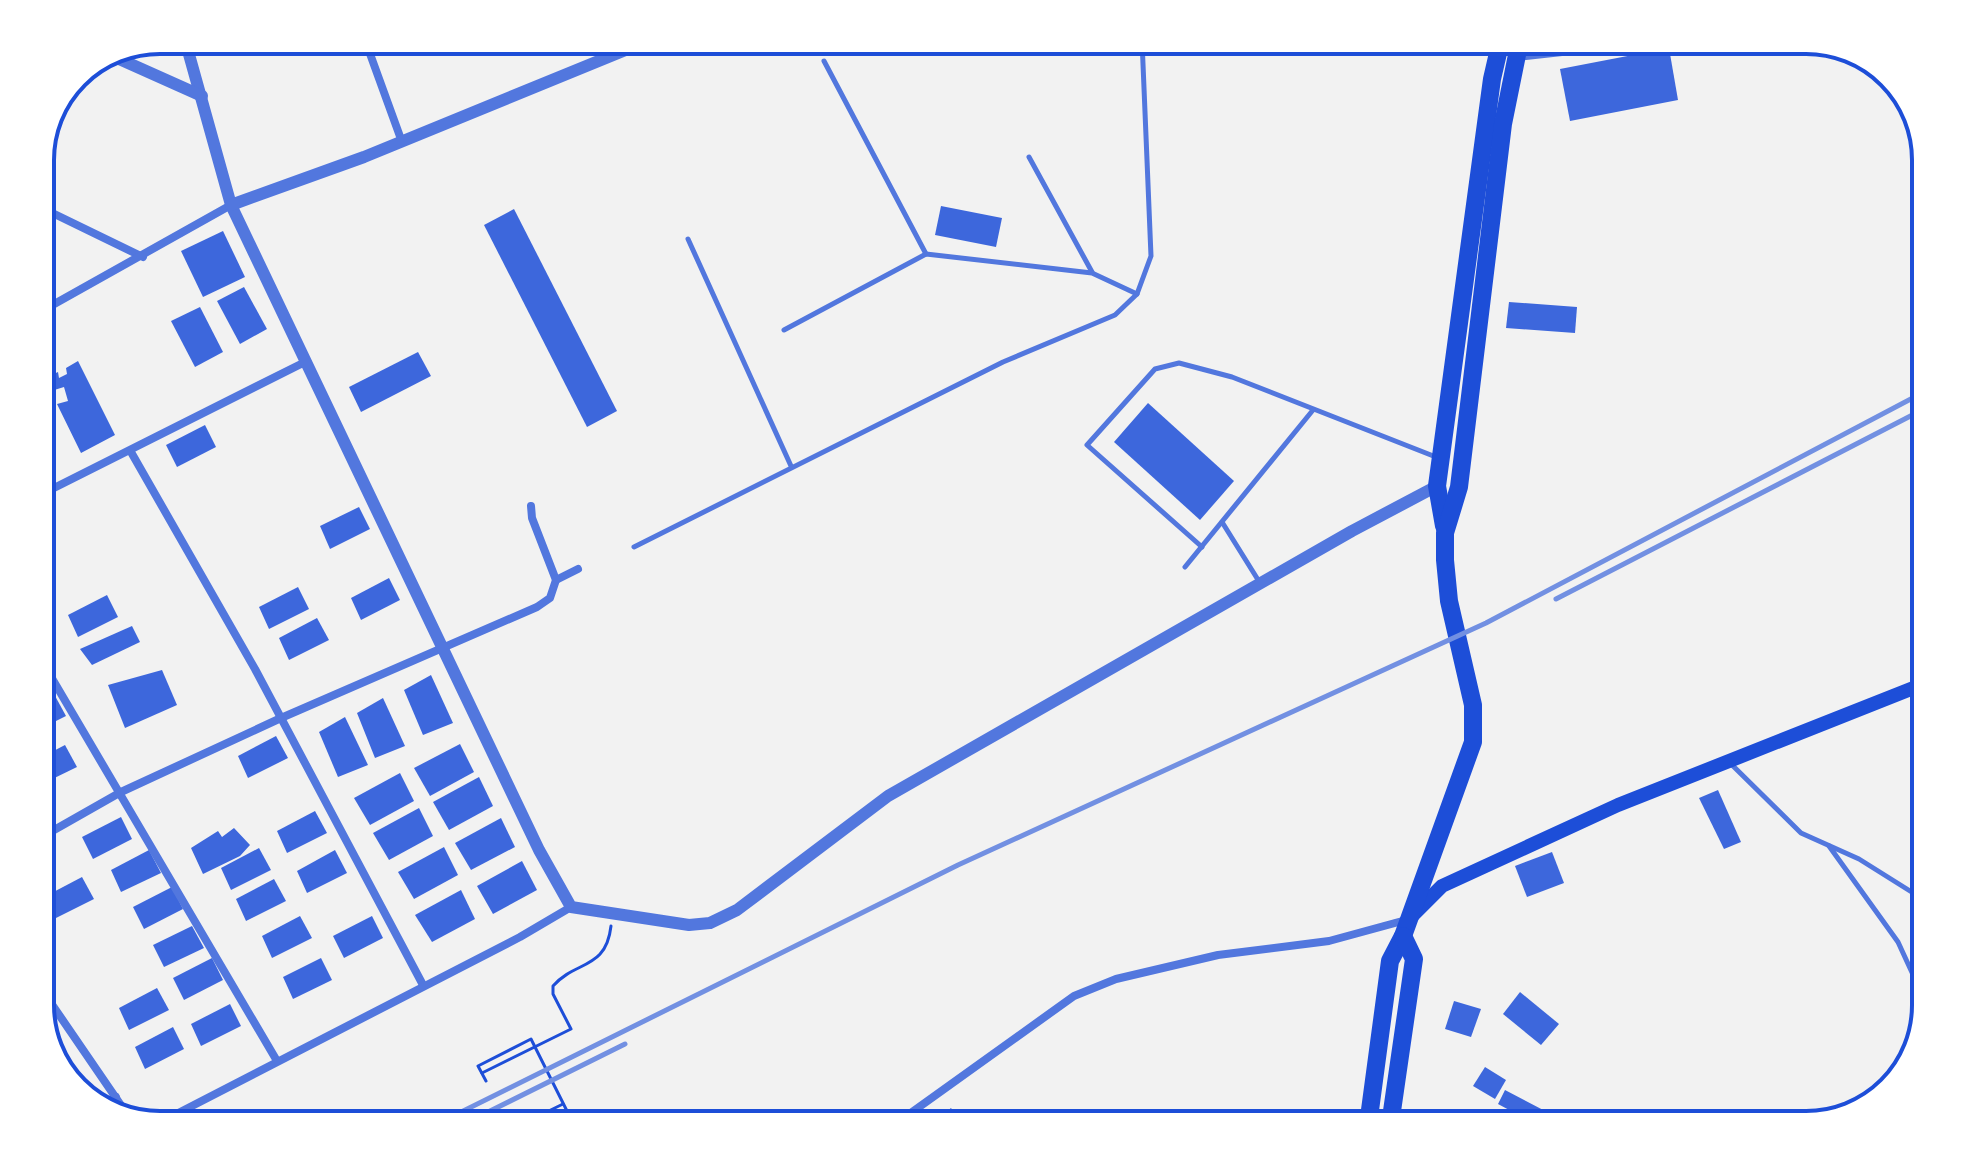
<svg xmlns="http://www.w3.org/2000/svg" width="1966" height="1165" font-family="Cabin,sans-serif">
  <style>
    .building { fill: #3d67dc }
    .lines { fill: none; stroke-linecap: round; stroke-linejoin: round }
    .path { stroke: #1d4ed8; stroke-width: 3 }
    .service { stroke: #5277de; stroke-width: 5 }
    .minor { stroke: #5277de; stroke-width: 8 }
    .tertiary { stroke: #5277de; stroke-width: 12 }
    .secondary { stroke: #1d4ed8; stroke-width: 14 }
    .trunk { stroke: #1d4ed8; stroke-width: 18 }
    .rail { stroke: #7290e2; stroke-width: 5 }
    .rim { fill: none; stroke: #1d4ed8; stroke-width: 4 }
  </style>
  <rect width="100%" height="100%" fill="#f2f2f2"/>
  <g class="building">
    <path d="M1669,48L1678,100L1570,121L1560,69Z"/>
    <path d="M941,206L1002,218L996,247L935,235Z"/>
    <path d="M514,209L617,411L587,427L484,225Z"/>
    <path d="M40,218L56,225L40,253Z"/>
    <path d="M223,231L245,277L203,297L181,251Z"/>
    <path d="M244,287L267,329L240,344L217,301Z"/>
    <path d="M1509,302L1577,307L1575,333L1506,328Z"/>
    <path d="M200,307L223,352L195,367L171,321Z"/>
    <path d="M418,352L431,376L361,412L349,387Z"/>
    <path d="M78,361L115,435L81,453L57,404L68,401L64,387L51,391L45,378L58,372L59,378L67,374L66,368Z"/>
    <path d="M1148,403L1234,481L1200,520L1114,442Z"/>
    <path d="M205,425L216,447L177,467L166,445Z"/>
    <path d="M359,507L370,529L330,549L320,526Z"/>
    <path d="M389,578L400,600L361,620L351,598Z"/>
    <path d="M298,587L309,609L269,629L259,607Z"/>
    <path d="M107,595L118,617L78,637L68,615Z"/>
    <path d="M317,618L329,640L289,660L279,638Z"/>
    <path d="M132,626L140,642L92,665L80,649Z"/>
    <path d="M162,670L177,705L125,728L108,685Z"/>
    <path d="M431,675L453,723L423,735L404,690Z"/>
    <path d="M54,694L66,716L40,729V702Z"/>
    <path d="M383,698L405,746L375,758L357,713Z"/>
    <path d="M345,717L368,765L338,777L319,732Z"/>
    <path d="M276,736L288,758L248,778L238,756Z"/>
    <path d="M460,744L474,772L430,796L414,768Z"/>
    <path d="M65,745L77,767L40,785V758Z"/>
    <path d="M400,773L414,801L370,825L354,798Z"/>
    <path d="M479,777L493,806L449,830L433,802Z"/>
    <path d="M1718,790L1741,842L1724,849L1699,798Z"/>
    <path d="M419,808L433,836L389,860L373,833Z"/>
    <path d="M315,811L327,833L287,853L277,831Z"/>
    <path d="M121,817L132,839L93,859L82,837Z"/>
    <path d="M501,818L515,847L471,870L455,843Z"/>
    <path d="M234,828L250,845L240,856L203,874L191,848L218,831L222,837Z"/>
    <path d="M444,847L458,875L414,899L398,872Z"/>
    <path d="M259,848L271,870L231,890L221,868Z"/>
    <path d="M149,850L161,873L121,892L111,870Z"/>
    <path d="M335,850L347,873L307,893L297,871Z"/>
    <path d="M1552,852L1564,883L1527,897L1515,866Z"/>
    <path d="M522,861L537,890L493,914L477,886Z"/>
    <path d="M82,877L94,899L54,919L44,897Z"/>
    <path d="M274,879L286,901L246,921L236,899Z"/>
    <path d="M172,887L183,909L144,929L133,907Z"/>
    <path d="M461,890L475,919L432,942L415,915Z"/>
    <path d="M300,916L312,938L272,958L262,936Z"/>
    <path d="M372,916L383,938L344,958L333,936Z"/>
    <path d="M192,926L204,948L164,967L153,945Z"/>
    <path d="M212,958L223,980L184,1000L173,978Z"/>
    <path d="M321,958L332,980L293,999L283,977Z"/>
    <path d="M157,988L169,1010L129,1030L119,1008Z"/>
    <path d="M1520,992L1559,1024L1541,1045L1503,1014Z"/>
    <path d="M1454,1001L1481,1009L1471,1037L1445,1029Z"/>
    <path d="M230,1004L241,1026L201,1046L191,1024Z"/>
    <path d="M173,1027L184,1049L145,1069L135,1047Z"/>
    <path d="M47,1029L70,1070L64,1074L56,1066Z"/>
    <path d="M1485,1067L1506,1080L1495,1099L1473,1086Z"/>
    <path d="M1505,1090L1547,1112L1545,1115L1563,1125H1537L1498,1104Z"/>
    <path d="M951,1108L960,1121L954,1125L913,1123L929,1111L936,1120Z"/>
  </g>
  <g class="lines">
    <g class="path">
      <path d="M482,1073L571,1029L553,994V986C576,960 606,970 611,926"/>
      <path d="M486,1081L478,1066L531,1039L574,1125"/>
      <path d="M506,1121L509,1125"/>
      <path d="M520,1125L563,1104"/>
    </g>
    <g class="service">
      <path d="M824,61L926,254"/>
      <path d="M1029,157L1092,272"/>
      <path d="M688,239L791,466"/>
      <path d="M784,330L926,254L1092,273L1137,294"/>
      <path d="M1222,522L1260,583"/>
      <path d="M634,547L1003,362L1115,315L1137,294L1151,256L1142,40"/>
      <path d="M1202,547L1087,445L1155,369L1179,363L1232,377L1436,457"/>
      <path d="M1185,567L1313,410"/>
      <path d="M1729,762L1801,833L1859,859L1926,901"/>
      <path d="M1829,846L1898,942L1915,979L1926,985"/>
    </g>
    <g class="minor">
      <path d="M365,40L402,142"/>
      <path d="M188,49L213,40"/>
      <path d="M40,207L143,257"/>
      <path d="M40,312L231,205"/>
      <path d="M131,452L255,669L423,985"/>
      <path d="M40,495L307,361"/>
      <path d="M556,580L578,569"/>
      <path d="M40,658L277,1061"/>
      <path d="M40,838L121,792L281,718L537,607L550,598L556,580L532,518L531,506"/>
      <path d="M40,987L129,1117"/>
      <path d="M97,1106L116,1097"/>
      <path d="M157,1124L520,937L571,907"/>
      <path d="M894,1125L1074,996L1116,979L1218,955L1329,941L1406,920"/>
    </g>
    <g class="tertiary">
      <path d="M185,40L231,205L539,850L571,907L689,925L710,923L737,910L888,796L1352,531L1437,486"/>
      <path d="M1516,55L1652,40"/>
      <path d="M117,58L202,96"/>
      <path d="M231,205L364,157L650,40"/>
    </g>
    <path class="secondary" d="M1412,916L1442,886L1618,805L1926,683"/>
    <g class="trunk">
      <path d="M1444,526L1437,486L1492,79L1501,40"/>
      <path d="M1368,1125L1390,961L1403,936L1473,742V705L1449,601L1445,560V533L1459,487L1503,124L1520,40"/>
      <path d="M1390,1125L1414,959L1403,936"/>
    </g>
    <g class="rail">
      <path d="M1556,599L1926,408"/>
      <path d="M435,1125L958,865L1486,623L1926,391"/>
      <path d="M462,1125L625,1044"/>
    </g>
  </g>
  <path d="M0 0H1966V1165H0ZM160 54H1806A106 106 0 0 1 1912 160V1005A106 106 0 0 1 1806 1111H160A106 106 0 0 1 54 1005V160A106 106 0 0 1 160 54Z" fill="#fff" fill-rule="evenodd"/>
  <path class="rim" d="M160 54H1806A106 106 0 0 1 1912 160V1005A106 106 0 0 1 1806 1111H160A106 106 0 0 1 54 1005V160A106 106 0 0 1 160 54Z"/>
</svg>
